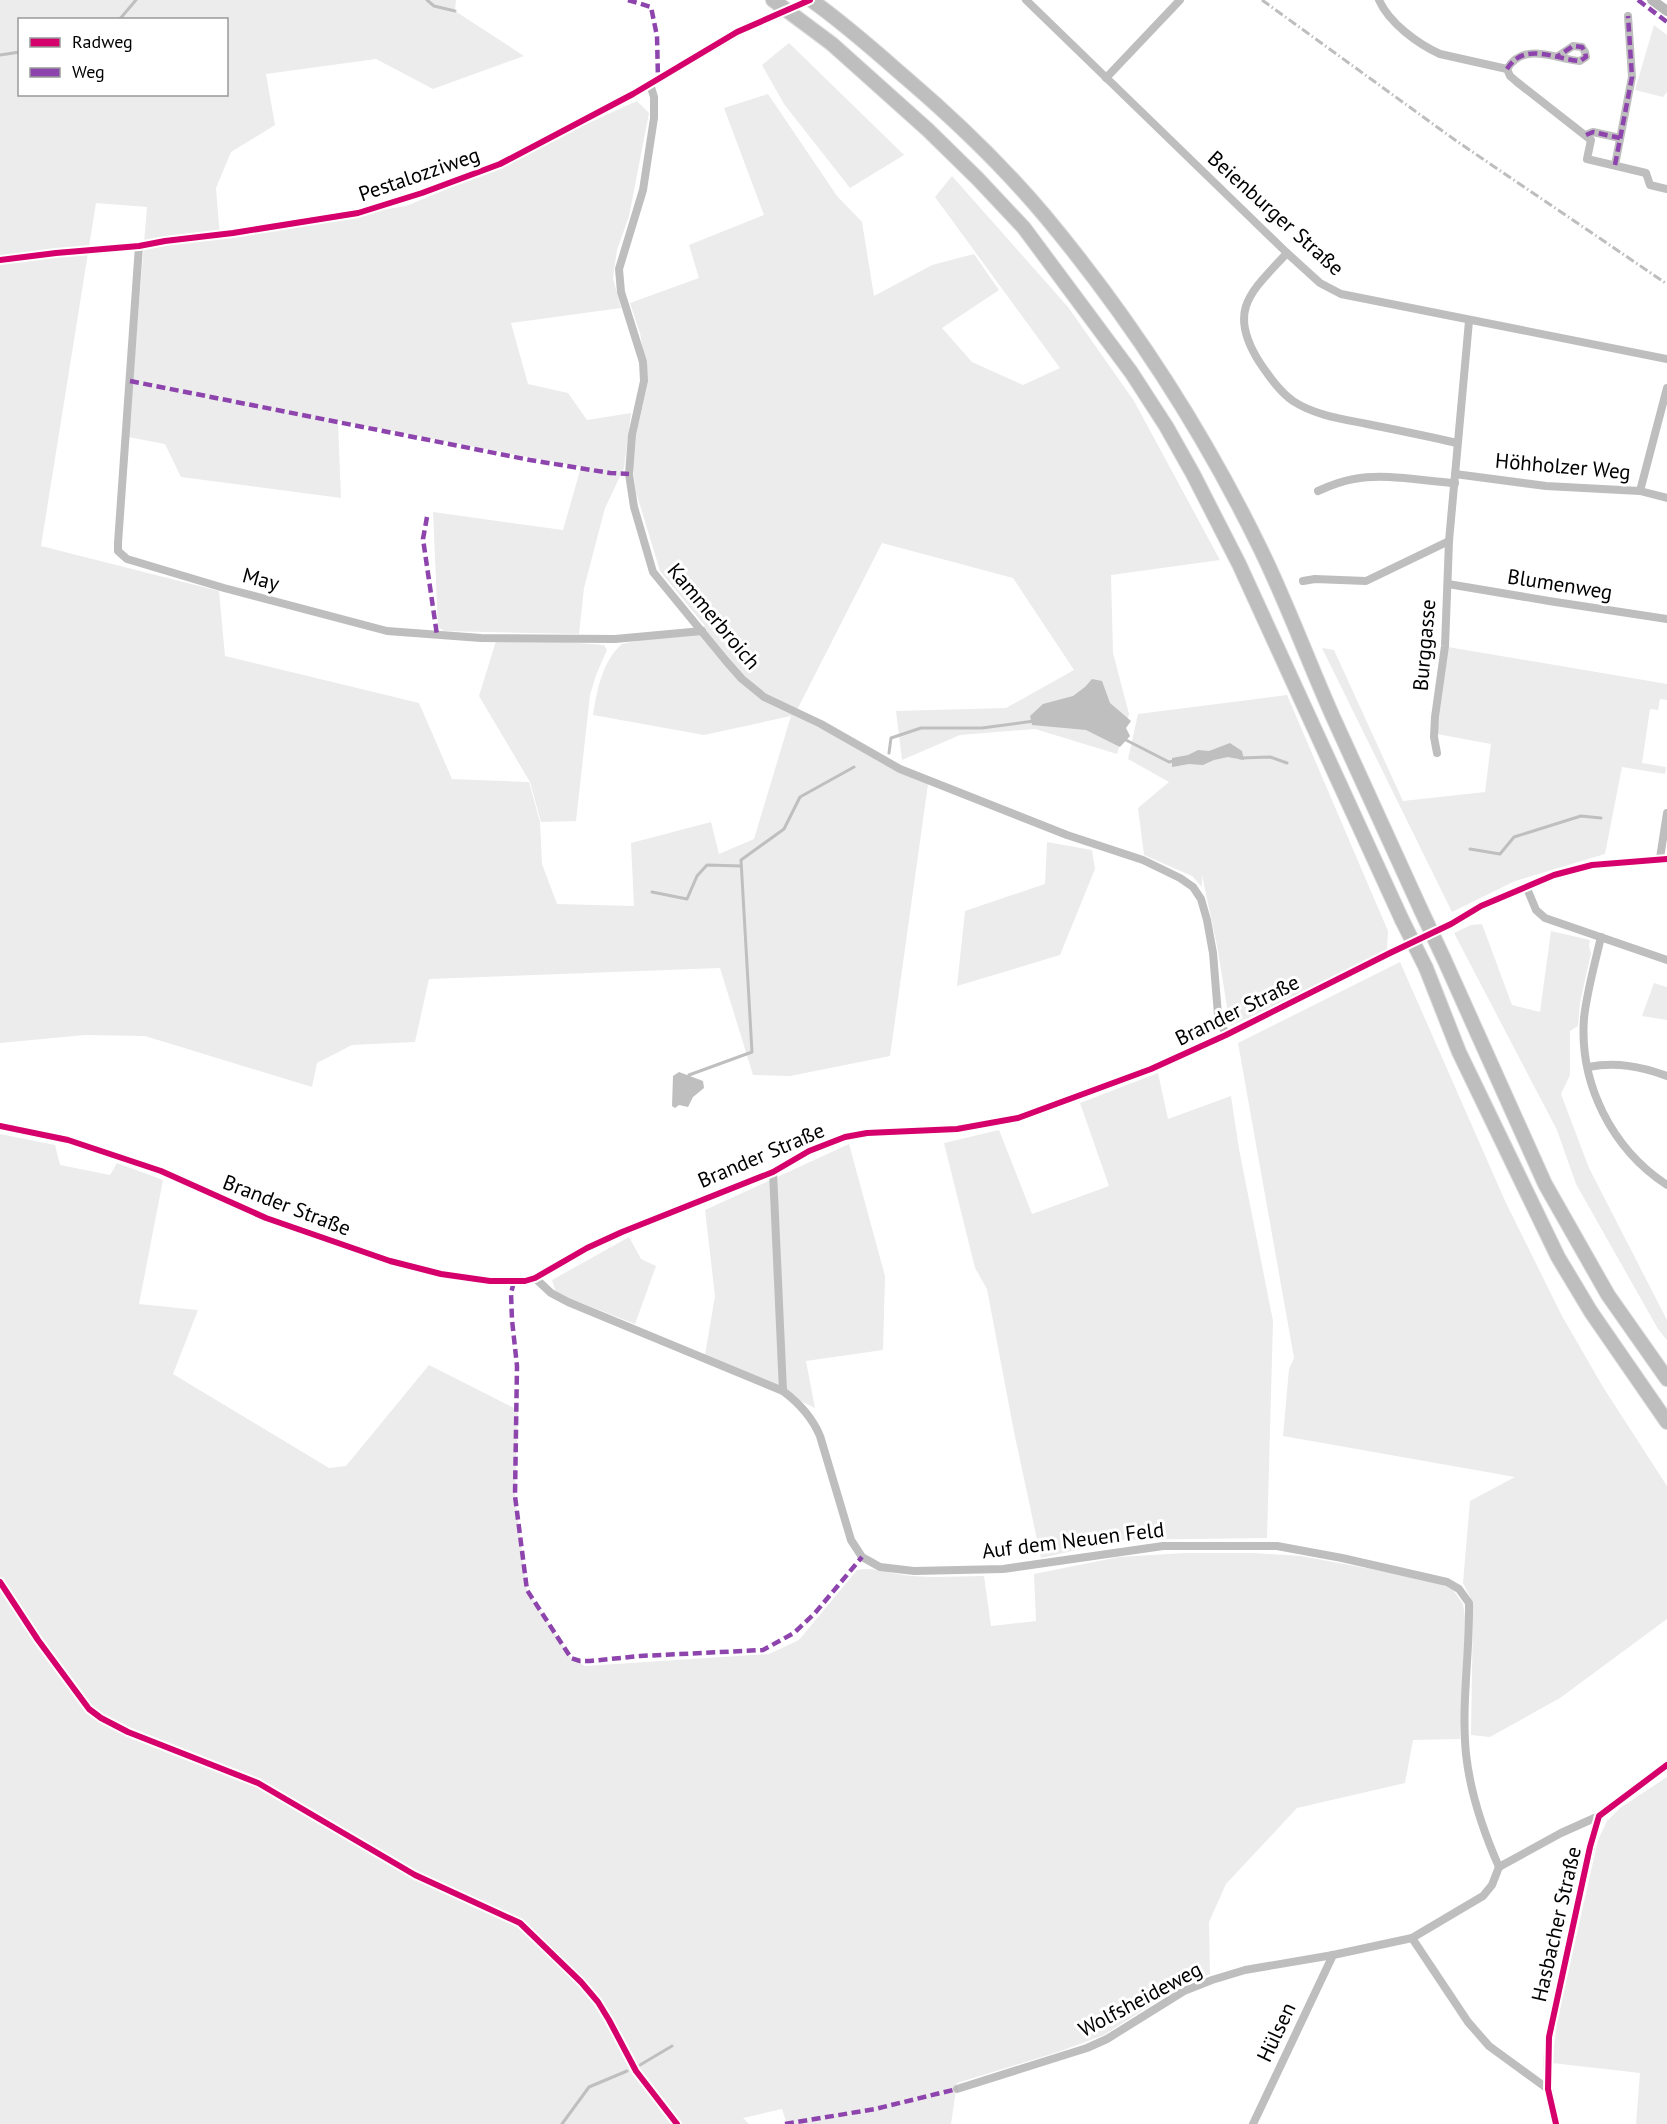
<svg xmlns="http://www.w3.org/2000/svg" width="1667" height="2124" font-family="'PT Sans',sans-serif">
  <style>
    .green { fill: #ececec; fill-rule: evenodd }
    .water { fill: #bfbfbf }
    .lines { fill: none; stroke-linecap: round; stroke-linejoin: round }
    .stream { stroke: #bfbfbf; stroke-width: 3 }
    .highway-casing { stroke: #dbdbdb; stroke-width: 16 }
    .street { stroke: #bebebe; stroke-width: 8 }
    .secondary { stroke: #b8b8b8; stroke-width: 10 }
    .highway { stroke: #bebebe; stroke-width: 14 }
    .rail { stroke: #bebebe; stroke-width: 3; stroke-dasharray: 9 3 1.5 3; stroke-linecap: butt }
    .highway-bridge-casing { stroke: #dbdbdb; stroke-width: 16; stroke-linecap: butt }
    .street-bridge { stroke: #bebebe; stroke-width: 8 }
    .highway-bridge { stroke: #bebebe; stroke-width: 14 }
    .quiet { stroke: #8e44ad; stroke-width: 4.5; stroke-dasharray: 9 4.5; stroke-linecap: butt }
    .cycleway-casing { stroke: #fff; stroke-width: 10 }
    .cycleway { stroke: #d6006c; stroke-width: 6 }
    .labels { text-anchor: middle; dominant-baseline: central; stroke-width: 6; stroke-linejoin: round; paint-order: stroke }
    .street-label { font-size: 21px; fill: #000; stroke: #fff }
  </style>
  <rect width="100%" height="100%" fill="#fff"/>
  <g class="green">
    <path d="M0,0H456L455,11L524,56L433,89L376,59L266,74L275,125L231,152L216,188L220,237L406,206L500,167L502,170L501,167L586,124L637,101L649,113L629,216L617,250L613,278L621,308L511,323L528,384L568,393L587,420L631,413L624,468L605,508L584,588L579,634L444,631L438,627L433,512L563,530L581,467L338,421L341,498L181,477L165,444L128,437L147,207L96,203L41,546L219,591L225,656L419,703L452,779L529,782L540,822L542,864L557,904L634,906L631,843L711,822L719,854L754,839L791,716L704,735L593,715C597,691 602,661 622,644L705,626L660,571L636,492L633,468L636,436L648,382L640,333L630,303L699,278L689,245L764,215L724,108L768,94L837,196L862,222L874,296L932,265L974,254L999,290L942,328L972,362L1023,385L1060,368L935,197L952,176L1068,307L1134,401L1220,560L1111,575L1113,653L1129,714L1117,754L1035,729L960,735L902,760L896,711L1006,708L1074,670L1013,578L882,543L798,708L794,713L897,770L928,784L890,1056L790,1076L753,1075L720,968L429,979L415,1042L352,1045L317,1063L312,1087L145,1036L85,1035L0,1043ZM20,20H226V94H20Z"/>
    <path d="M1654,25L1667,35V92L1663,97L1635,90Z"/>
    <path d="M789,43L904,155L850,188L784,104L762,65Z"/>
    <path d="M496,641H553L604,645L607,650L596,675L590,695L576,821L541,822L530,782L479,696Z"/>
    <path d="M1448,647L1667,684V700L1660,699L1658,710L1650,709L1642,763L1666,767L1665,774L1622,767L1605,854L1515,881L1452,912L1322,648L1334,650L1403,801L1485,792L1491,744L1437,734Z"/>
    <path d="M1287,695L1388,931L1387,949L1273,1007L1230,1026L1218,951L1202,875V887L1192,876L1144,855L1138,808L1169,782L1128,759L1138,714Z"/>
    <path d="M1047,842L1092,850L1095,869L1060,955L957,986L965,911L1045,884Z"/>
    <path d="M1482,924L1512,1005L1540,1012L1551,931L1590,940L1589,946L1591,953L1580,1003L1578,1026L1570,1031V1075L1561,1094L1589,1168L1667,1320V1340L1658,1329L1576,1184L1557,1130L1454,933L1471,925Z"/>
    <path d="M1400,962L1506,1203L1562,1316L1603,1387L1667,1486V1619L1560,1698L1490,1737L1471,1735L1473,1611L1470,1597L1463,1583L1470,1501L1515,1477L1283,1436L1289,1369L1294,1358L1238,1043Z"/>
    <path d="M1654,983L1667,987V1020L1642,1016Z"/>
    <path d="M1158,1073L1168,1119L1231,1096L1239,1149L1273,1321L1267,1538L1121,1540L1041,1558L1014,1432L987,1289L975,1268L944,1143L999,1130L1032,1214L1109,1186L1080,1103Z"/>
    <path d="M0,1134L55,1145L60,1165L110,1175L117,1163L163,1180L139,1304L198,1310L173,1374L329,1468L346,1466L429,1365L518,1410L515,1496L527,1590L571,1658L585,1666L769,1654L799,1640L857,1570C872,1566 895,1575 913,1576C936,1578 961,1576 984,1576L991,1626L1036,1621L1034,1574L1119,1557L1185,1553H1253L1301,1556L1419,1578L1441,1584L1453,1590L1463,1604L1466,1624L1460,1739L1413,1740L1405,1783L1297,1808L1226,1884L1209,1922L1210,1974L1181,1986L1104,2035L1058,2052L957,2083L951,2124H787L782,2109L743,2118L749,2124H0Z"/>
    <path d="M849,1144L885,1276L883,1350L806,1361L815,1408L705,1355L715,1296L705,1210Z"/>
    <path d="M629,1237L641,1259L656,1266L635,1324L556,1293L552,1280Z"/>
    <path d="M1667,1777V2124H1636L1640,2073L1552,2063L1557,2022L1598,1840L1607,1821L1620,1808Z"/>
  </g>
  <g class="water">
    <path d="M1092,679L1102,681L1110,703L1131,721L1126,728L1130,736L1120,747L1086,730L1032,725L1030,716L1043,704L1073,696L1085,687Z"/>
    <path d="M1230,743L1242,751L1244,760L1228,757L1214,760L1203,765L1189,764L1172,767V758L1188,755L1198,750L1209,751Z"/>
    <path d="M679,1072L703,1081L704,1088L693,1097L688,1107L679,1105L675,1108L672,1106L673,1076Z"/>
  </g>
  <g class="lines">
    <g class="stream">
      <path d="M427,0L434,6L455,11"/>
      <path d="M119,20L136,0"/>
      <path d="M0,55L20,52"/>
      <path d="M1124,739L1169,762L1174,761"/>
      <path d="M889,753L891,738L921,728H982L1034,721"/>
      <path d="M1240,758L1270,757L1287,763"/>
      <path d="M1470,849L1500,854L1514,837L1581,816L1601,818"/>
      <path d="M652,892L687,899L697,876L707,865L741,866"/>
      <path d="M689,1075L752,1052L741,860L784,829L800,797L854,767"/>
      <path d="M640,2065L672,2046"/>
      <path d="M562,2124L589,2087L627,2071"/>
    </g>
    <defs>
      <g id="highway">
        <path d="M773,0L832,44L928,130L978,179L1024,228L1131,372L1166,426L1193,474L1239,564L1402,920"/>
        <path d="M811,0C845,24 875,51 906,78C955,120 1003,166 1045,216C1129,317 1202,429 1260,548C1287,603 1308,661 1333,717C1362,782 1392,846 1421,910"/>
        <path d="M1444,959L1545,1184L1608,1295L1667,1379"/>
        <path d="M1426,968L1459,1052L1558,1257L1591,1312L1667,1422"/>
      </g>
    </defs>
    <use href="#highway" class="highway-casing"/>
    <g class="street">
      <path d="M1026,0L1287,253L1320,283L1341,294L1667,359"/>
      <path d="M1379,0C1389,23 1418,44 1440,54L1507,69L1510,76L1517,82L1591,140L1587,159L1646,173L1650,185L1667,189"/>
      <path d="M1507,69C1524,41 1555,59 1580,61L1586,57L1585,52L1582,47L1573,46L1558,56"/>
      <path d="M1106,78L1180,0"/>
      <path d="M650,84L654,97V118L643,190L619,269L621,292L643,362L644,381L632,435L629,474L634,507L653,572L726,661L742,679L764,697L821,724L900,769L1067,835L1143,860L1180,878L1193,887L1201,899L1207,920L1213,953L1218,1015L1226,1035"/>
      <path d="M1586,135L1593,132L1620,138"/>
      <path d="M1615,165L1632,77L1628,16"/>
      <path d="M139,246L118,543V551L127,559L224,588L387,631L481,638L615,639L702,631"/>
      <path d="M1287,253C1251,292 1226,310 1260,363C1269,376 1279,391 1293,401C1314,415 1342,419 1367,424C1397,430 1427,436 1457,443"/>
      <path d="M0,260L56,253L139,246L165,241L233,233L358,213L422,193L500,164L633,94L749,26"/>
      <path d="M1455,474L1546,486L1640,491L1667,498"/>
      <path d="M1318,491C1329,486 1341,481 1354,479C1386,473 1422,481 1455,483"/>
      <path d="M1640,491L1667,388"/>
      <path d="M1303,581L1315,579L1366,581L1449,541"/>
      <path d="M1448,584L1549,601L1667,619"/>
      <path d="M1437,753L1434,737L1435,717L1445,646L1449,541L1469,321"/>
      <path d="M1660,858L1667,813"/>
      <path d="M1526,886L1536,910L1545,918L1667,960"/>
      <path d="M1601,937C1595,963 1587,991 1584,1018C1579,1084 1612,1149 1667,1185"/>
      <path d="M1588,1067C1616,1062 1640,1066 1667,1076"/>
      <path d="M0,1126L68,1140L161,1171L266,1218L390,1261L441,1274L490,1281H525L535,1278L587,1248L622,1232L773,1172L809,1151L845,1137L867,1133L957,1129L1018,1118L1151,1069L1226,1035L1390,953L1451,924L1481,906L1554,875L1592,865L1667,859"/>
      <path d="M773,1172L783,1391"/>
      <path d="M535,1278L551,1293L568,1302L783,1391C799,1403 812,1417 820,1436L851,1540L862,1557L880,1567L914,1571L1003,1569L1163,1546H1277L1342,1558L1447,1582L1459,1589L1469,1603C1470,1653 1461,1704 1466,1754C1470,1792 1484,1833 1499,1867"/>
      <path d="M1412,1938L1468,2022L1489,2046L1548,2089"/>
      <path d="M957,2089L1087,2048L1107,2039L1184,1991L1212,1980L1245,1970L1333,1955L1412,1938L1483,1896L1492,1885L1499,1867L1561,1833L1599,1816L1667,1765"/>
      <path d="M1253,2124L1333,1955"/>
      <path d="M1556,2124C1537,2057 1554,2014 1568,1949C1578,1904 1587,1860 1599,1816"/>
    </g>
    <path class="secondary" d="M1652,0L1667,11"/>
    <use href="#highway" class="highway"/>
    <path class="rail" d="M1262,0L1455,140L1667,284"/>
    <defs>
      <g id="highway-bridge">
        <path d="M1421,910L1444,959"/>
        <path d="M1402,920L1426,968"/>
      </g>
    </defs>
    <use href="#highway-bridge" class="highway-bridge-casing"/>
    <path class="street-bridge" d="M749,26L810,0"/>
    <use href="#highway-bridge" class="highway-bridge"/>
    <g class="quiet">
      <path d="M628,0L651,7L657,36L658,79"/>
      <path d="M1638,0L1667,22"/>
      <path d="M1507,69C1524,41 1555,59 1580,61L1586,57L1585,52L1582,47L1573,46L1558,56"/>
      <path d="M1586,135L1593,132L1620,138"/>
      <path d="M1615,165L1632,77L1628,16"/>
      <path d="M130,381L530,460L610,473L629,474"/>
      <path d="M427,517L423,539L437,635"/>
      <path d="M514,1282L511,1293L512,1320L517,1366L515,1496L527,1590L571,1658L580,1661H590L640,1656L763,1650L794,1633L815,1613L862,1557"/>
      <path d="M785,2124L875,2109L957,2089"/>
    </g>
    <defs>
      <g id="cycleway">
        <path d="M0,260L56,253L139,246L165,241L233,233L358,213L422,193L500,164L633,94L737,32L810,0"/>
        <path d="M0,1126L68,1140L161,1171L266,1218L390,1261L441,1274L490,1281H525L535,1278L587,1248L622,1232L773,1172L809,1151L845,1137L867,1133L957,1129L1018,1118L1151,1069L1226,1035L1390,953L1451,924L1481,906L1554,875L1592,865L1667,859"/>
        <path d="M0,1582L38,1640L89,1709L101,1718L128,1732L258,1783L415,1875L520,1923L581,1982L598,2002L609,2020L636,2071L677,2124"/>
        <path d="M1556,2124L1548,2089L1549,2037L1590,1847L1599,1816L1667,1765"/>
      </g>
    </defs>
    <use href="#cycleway" class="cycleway-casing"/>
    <use href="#cycleway" class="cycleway"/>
  </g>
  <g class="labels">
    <g class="street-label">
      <text transform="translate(419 174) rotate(-19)">Pestalozziweg</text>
      <text transform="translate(1276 213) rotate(42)">Beienburger Straße</text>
      <text transform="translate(1563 466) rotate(5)">Höhholzer Weg</text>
      <text transform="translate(261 579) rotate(15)">May</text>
      <text transform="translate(1560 584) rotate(9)">Blumenweg</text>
      <text transform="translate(714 616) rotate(50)">Kammerbroich</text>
      <text transform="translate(1424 645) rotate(-85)">Burggasse</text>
      <text transform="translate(1237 1010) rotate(-26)">Brander Straße</text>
      <text transform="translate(761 1155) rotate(-23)">Brander Straße</text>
      <text transform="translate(287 1205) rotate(21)">Brander Straße</text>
      <text transform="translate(1073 1540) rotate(-7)">Auf dem Neuen Feld</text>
      <text transform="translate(1556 1924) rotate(-77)">Hasbacher Straße</text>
      <text transform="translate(1140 1999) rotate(-28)">Wolfsheideweg</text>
      <text transform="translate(1276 2032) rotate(-65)">Hülsen</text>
    </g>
  </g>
  <rect x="18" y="18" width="210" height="78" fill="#ffffff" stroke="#999999" stroke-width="1.5"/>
  <rect x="30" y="38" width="30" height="9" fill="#d6006c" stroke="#999999" stroke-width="1.5"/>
  <text x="72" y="48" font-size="18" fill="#000000">Radweg</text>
  <rect x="30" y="68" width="30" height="9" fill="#8e44ad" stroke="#999999" stroke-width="1.5"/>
  <text x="72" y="78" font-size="18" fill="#000000">Weg</text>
</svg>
